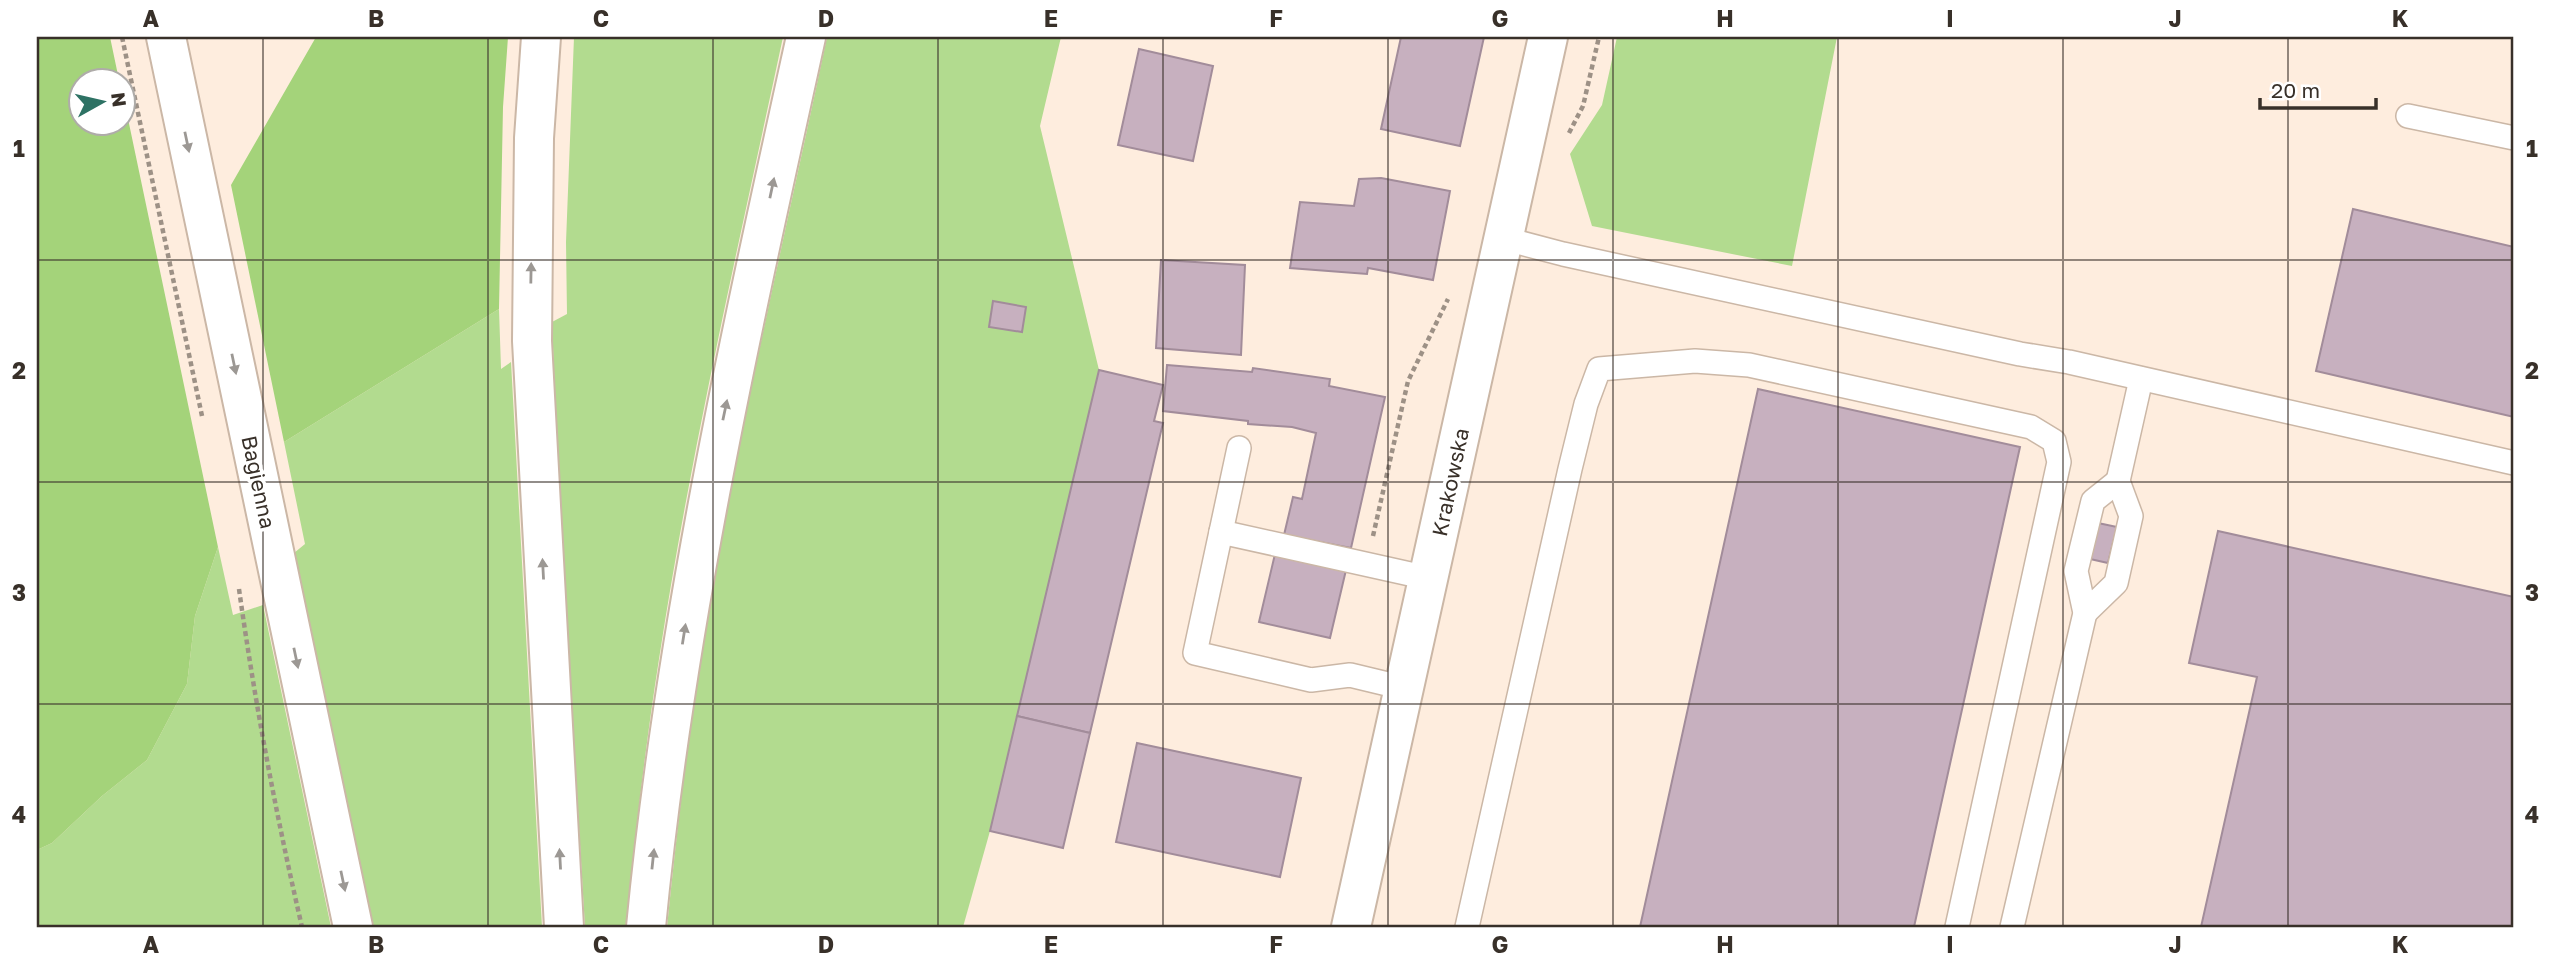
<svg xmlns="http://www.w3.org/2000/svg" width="2551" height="964" font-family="'Golos Text',sans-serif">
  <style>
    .green { fill: #b2db8f }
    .forest { fill: #a4d37a }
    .building { fill: #c7b0bf; stroke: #a28c9a; stroke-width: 2 }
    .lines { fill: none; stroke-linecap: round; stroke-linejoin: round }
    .service-casing { stroke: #cbb7a6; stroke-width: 26 }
    .tertiary-casing { stroke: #cbb7a6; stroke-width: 42 }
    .primary-casing { stroke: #cbb7a6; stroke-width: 42 }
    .path { stroke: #9d9186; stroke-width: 4.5; stroke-dasharray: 5 3.5; stroke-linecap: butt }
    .service { stroke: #fff; stroke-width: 23 }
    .tertiary { stroke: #fff; stroke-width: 38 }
    .primary { stroke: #fff; stroke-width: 38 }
    .oneway { fill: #9c9894 }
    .grid { fill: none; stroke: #383029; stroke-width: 2; stroke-opacity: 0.55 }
    .labels { text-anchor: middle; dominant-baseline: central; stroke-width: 7; stroke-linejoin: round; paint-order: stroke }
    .street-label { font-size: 21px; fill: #383029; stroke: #fff }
    .neatline { fill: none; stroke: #383029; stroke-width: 2.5 }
    .grid-label { font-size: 23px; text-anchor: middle; font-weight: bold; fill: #383029 }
  </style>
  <rect width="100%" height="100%" fill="#feedde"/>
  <g class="green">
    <path d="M574,37H783C739,243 691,450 659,659C645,748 635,838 626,927H585L559,496L552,322L567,314L566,242Z"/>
    <path d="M827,37H1061L1040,126L1099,370L990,831L963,927H667C676,839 686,752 699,664C733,453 783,246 827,37Z"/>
    <path d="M1617,37H1837L1792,266L1592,226L1570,154L1602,105Z"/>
    <path d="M499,309L501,369L511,362L542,927H373L294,553L305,544L284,442Z"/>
    <path d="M218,547L233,615L263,605L331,927H37V850L52,843L102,796L147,760L187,684L195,616Z"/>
  </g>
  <g class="forest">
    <path d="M37,37H110L119,80H80V122H122L123,95L218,547L195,616L187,684L147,760L102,796L52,843L37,850Z"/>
    <path d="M316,37H508L503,107L499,309L284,442L231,185Z"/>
  </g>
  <g class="building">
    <path d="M1401,37H1484L1460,146L1381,129Z"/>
    <path d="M1139,49L1213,66L1193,161L1118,145Z"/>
    <path d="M1381,178L1450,191L1433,280L1368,268L1367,274L1290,268L1300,202L1354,206L1359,179Z"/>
    <path d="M2353,209L2514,247V417L2316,371Z"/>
    <path d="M1161,260L1245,265L1241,355L1156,348Z"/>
    <path d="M993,301L1026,307L1022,332L989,327Z"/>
    <path d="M1167,365L1252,372L1253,368L1330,379L1329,386L1385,397L1351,548L1284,535L1293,497L1302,499L1316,433L1292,427L1248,424V421L1163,411Z"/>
    <path d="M1099,370L1163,385L1154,421L1163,423L1090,733L1017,716Z"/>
    <path d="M1758,389L2020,447L1914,927H1640Z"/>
    <path d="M2098,523L2117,527L2108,563L2090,559Z"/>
    <path d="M2218,531L2514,597V927H2201L2257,677L2189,663Z"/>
    <path d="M1275,554L1346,570L1330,638L1259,622Z"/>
    <path d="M1017,716L1090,733L1063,848L990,831Z"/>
    <path d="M1137,743L1301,778L1280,877L1116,842Z"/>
  </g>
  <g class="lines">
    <defs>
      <g id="service">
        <path d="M2408,116L2514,138"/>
        <path d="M1502,238L1563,254L2020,354L2069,362L2514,463"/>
        <path d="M1239,448L1195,653L1311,680L1350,675L1404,688"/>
        <path d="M1221,532L1428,578"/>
        <path d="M2085,613L2116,583L2131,516L2118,481L2141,379"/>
        <path d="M1467,927L1570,469L1586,404L1599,369L1695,361L1749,365L2031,427L2054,441L2059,462L1957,927"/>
        <path d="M2012,927L2085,613L2076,571L2093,501L2118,481"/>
      </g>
      <path id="tertiary" d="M1351,927L1548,37"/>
      <g id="primary">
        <path d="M166,37L353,927"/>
        <path d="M541,37L534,138L532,341L564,927"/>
        <path d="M646,927C675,626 741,332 806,37"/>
      </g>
    </defs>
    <use href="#service" class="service-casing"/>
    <use href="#tertiary" class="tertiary-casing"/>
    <use href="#primary" class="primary-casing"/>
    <g class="path">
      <path d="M122,37L202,416"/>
      <path d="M1569,133L1583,106L1599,37"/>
      <path d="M1373,536L1408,381L1448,299"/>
      <path d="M239,589C255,703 276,815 302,927"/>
    </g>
    <use href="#service" class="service"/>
    <use href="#tertiary" class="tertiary"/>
    <use href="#primary" class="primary"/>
  </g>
  <defs><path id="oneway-solid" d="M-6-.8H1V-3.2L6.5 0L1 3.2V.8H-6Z" transform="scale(1.75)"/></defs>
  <g class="oneway">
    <use href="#oneway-solid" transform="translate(187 142) rotate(78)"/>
    <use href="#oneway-solid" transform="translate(772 188) rotate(-78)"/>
    <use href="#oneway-solid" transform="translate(531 273) rotate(-89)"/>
    <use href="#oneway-solid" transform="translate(234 364) rotate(78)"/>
    <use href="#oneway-solid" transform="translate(725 410) rotate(-78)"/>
    <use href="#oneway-solid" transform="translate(543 569) rotate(-93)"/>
    <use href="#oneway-solid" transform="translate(684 634) rotate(-81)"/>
    <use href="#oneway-solid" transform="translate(296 658) rotate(78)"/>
    <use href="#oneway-solid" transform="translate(560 859) rotate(-93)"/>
    <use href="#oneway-solid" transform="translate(653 859) rotate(-84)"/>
    <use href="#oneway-solid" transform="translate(343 881) rotate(78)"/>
  </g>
  <path class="grid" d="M263,37V927M488,37V927M713,37V927M938,37V927M1163,37V927M1388,37V927M1613,37V927M1838,37V927M2063,37V927M2288,37V927M37,260H2514M37,482H2514M37,704H2514"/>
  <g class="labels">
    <g class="street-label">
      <text transform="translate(259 482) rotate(78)">Bagienna</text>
      <text transform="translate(1450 482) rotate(-78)">Krakowska</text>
    </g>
  </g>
  <rect width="2551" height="964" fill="none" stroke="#ffffff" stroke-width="77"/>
  <g transform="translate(102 102) rotate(82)"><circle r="33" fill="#ffffff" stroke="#afaca9" stroke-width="2"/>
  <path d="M0-5L12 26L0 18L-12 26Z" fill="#2e7264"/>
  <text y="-10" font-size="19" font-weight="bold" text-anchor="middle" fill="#383029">N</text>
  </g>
  <path d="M2260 98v10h116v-10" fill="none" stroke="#383029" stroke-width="3.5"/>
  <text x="2271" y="98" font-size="21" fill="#383029" stroke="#ffffff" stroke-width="5" paint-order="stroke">20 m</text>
  <rect x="38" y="38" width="2474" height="888" class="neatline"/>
  <g class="grid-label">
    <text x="151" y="27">A</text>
    <text x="376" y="27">B</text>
    <text x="601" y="27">C</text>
    <text x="826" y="27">D</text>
    <text x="1051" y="27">E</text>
    <text x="1276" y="27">F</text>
    <text x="1500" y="27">G</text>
    <text x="1725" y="27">H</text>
    <text x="1950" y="27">I</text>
    <text x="2175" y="27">J</text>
    <text x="2400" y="27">K</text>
    <text x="19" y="157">1</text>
    <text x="2532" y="157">1</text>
    <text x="19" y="379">2</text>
    <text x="2532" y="379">2</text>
    <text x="19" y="601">3</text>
    <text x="2532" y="601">3</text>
    <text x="19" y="823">4</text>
    <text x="2532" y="823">4</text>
    <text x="151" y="953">A</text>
    <text x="376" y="953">B</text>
    <text x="601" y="953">C</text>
    <text x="826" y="953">D</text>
    <text x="1051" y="953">E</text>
    <text x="1276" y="953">F</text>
    <text x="1500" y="953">G</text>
    <text x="1725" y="953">H</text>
    <text x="1950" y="953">I</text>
    <text x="2175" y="953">J</text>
    <text x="2400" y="953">K</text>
  </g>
</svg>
